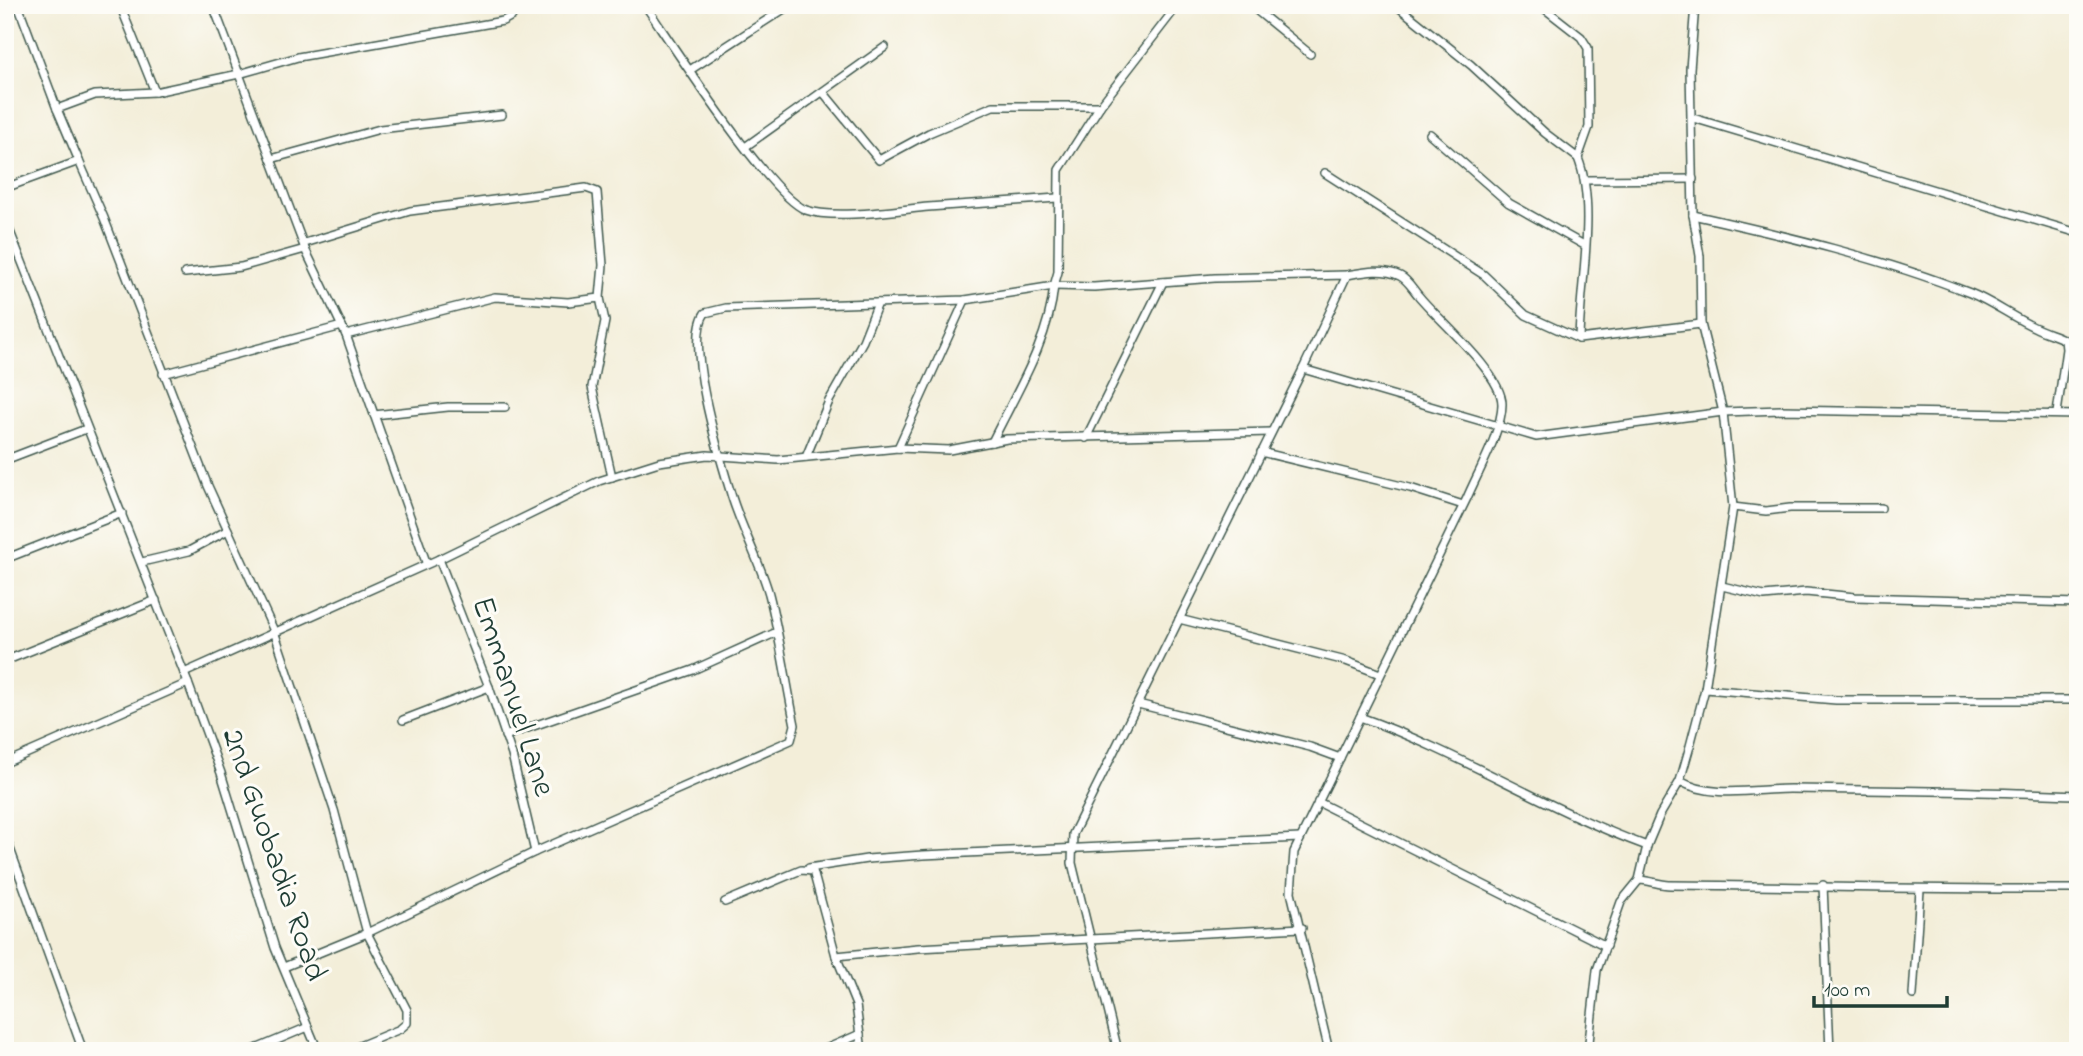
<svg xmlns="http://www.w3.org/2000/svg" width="2083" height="1056" font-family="'Indie Flower',sans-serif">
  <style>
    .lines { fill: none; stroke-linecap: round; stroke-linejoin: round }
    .minor-casing { stroke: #3f584d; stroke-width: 10 }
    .minor { stroke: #fff; stroke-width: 7 }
    .labels { text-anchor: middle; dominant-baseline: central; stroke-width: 6; stroke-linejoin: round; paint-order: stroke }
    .street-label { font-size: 32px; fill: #1f3d34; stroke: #fdfcf7 }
  </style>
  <rect width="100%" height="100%" fill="#fdfcf7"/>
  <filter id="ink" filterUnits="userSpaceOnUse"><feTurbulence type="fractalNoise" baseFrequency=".0143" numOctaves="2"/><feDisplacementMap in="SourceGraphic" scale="14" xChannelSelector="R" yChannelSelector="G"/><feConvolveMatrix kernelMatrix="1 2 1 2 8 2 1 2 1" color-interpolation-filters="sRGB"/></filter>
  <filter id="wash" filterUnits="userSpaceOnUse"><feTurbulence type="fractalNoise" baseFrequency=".00686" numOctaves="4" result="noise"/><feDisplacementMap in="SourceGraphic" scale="28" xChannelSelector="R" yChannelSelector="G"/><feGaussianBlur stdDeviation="1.57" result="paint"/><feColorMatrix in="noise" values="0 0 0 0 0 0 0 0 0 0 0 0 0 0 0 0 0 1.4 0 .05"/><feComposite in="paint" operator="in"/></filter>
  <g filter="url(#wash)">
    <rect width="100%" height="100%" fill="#f3eed9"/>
  </g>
  <g filter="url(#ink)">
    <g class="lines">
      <defs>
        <g id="minor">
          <path d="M18,5L57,109L95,95L155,92L239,74L298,57L503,21L512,16L517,5"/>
          <path d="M120,5L155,92"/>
          <path d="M213,5L305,249L346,335L426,562"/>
          <path d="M645,5C672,44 770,197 806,210C834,220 897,210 928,207C971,204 1014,201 1057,198"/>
          <path d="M1178,5L1100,106L1059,170L1058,272L1054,286L1094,287L1215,278L1347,275L1303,369L1536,437L1723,412L1781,410L2078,415"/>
          <path d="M1250,5L1310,54"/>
          <path d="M1396,5L1471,65L1545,133L1578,158"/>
          <path d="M1540,5L1581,37L1588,48L1589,127L1578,158C1597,206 1580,285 1579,339"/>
          <path d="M690,70L790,5"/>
          <path d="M823,92L879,160L929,133L993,106H1100"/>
          <path d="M1693,118L2078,233"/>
          <path d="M1430,134L1509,203L1584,245"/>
          <path d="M745,147L885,47"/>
          <path d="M271,159L380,129L502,115"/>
          <path d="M79,161L104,218L208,486L274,631L334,810L367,933L407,1010V1023L400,1029L347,1051"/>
          <path d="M1325,173L1484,275L1526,315L1579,339L1701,324"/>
          <path d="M1587,180L1693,179"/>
          <path d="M5,188L79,161L57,109"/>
          <path d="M1693,215C1787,236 1881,258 1970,293C1993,302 2013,318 2036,328C2046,333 2056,335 2065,340L2066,349L2057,413"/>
          <path d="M5,219L188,683L221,773L275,948L318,1051"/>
          <path d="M305,243L410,211L586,188L597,192L603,265L600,298L568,302L495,297L346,335"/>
          <path d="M185,273L241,267L305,249"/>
          <path d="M600,298L605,321L592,387L612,477"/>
          <path d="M163,374L342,326"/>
          <path d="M374,415L448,407H505"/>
          <path d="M1086,438L1163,282"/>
          <path d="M898,448L965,300"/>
          <path d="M1261,452L1410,488L1463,505"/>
          <path d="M806,457L829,401L863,341L878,303"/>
          <path d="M5,460L86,429"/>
          <path d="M1733,507L1766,511L1790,508H1881"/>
          <path d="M5,559L122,513"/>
          <path d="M439,559L489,687L512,755L535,852"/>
          <path d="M142,562L189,551L228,530"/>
          <path d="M1722,586L1764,596L1806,592L1855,597L2078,603"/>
          <path d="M1179,619L1346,661L1380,674"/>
          <path d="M5,661L156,600"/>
          <path d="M184,673L439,559L599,481L659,462L707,455L778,460L898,448L949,450L1007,439L1271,432"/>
          <path d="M1705,689L1836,700H2078"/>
          <path d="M1138,704L1310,747L1340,758"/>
          <path d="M1360,717C1459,752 1548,810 1647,846"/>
          <path d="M403,720L489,687"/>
          <path d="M505,736L693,670L777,632"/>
          <path d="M5,763L188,683"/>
          <path d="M1680,781C1711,799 1756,789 1790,789C1886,790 1982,791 2078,795"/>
          <path d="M1318,802L1606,946"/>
          <path d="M5,835L83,1051"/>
          <path d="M809,868L867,859L923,855L1300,838"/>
          <path d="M1639,880C1649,880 1659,885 1670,885C1806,886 1942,890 2078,889"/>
          <path d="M1823,885L1830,1051"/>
          <path d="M725,902L801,870L813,871L836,956L856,1005L862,1051"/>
          <path d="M836,956L918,948L1302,928"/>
          <path d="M284,967L367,933L535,852L791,740L795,725C786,682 780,637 769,594C759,559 741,528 731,494C720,458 684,343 705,313L726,308L965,300L1054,286C1049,341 1016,393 992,442"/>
          <path d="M1913,995L1920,890"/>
          <path d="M251,1051L308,1027"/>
          <path d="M821,1051L860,1034"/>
          <path d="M1118,1051L1072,863L1073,834L1303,369"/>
          <path d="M1329,1051L1291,892L1294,852L1467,498C1478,472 1502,431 1502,404C1502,373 1437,319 1418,295C1412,288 1408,280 1400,276C1383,268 1364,272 1347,275"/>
          <path d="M1588,1051L1597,970L1621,902L1639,880L1647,846L1660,815L1680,781L1690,746L1705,689L1733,507L1723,412L1701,324L1700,256L1693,215L1690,69L1695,5"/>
        </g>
      </defs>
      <use href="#minor" class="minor-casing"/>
      <use href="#minor" class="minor"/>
    </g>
  </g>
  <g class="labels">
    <g class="street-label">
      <text transform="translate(512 697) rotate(72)">Emmanuel Lane</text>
      <text transform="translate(273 855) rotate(71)">2nd Guobadia Road</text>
    </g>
  </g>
  <rect width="2083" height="1056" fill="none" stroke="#fdfcf7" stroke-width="28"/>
  <path d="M1814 996v10h133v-10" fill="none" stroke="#1f3d34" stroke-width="3.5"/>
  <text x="1824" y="996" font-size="21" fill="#1f3d34" stroke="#fdfcf7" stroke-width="5" paint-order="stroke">100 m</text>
</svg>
